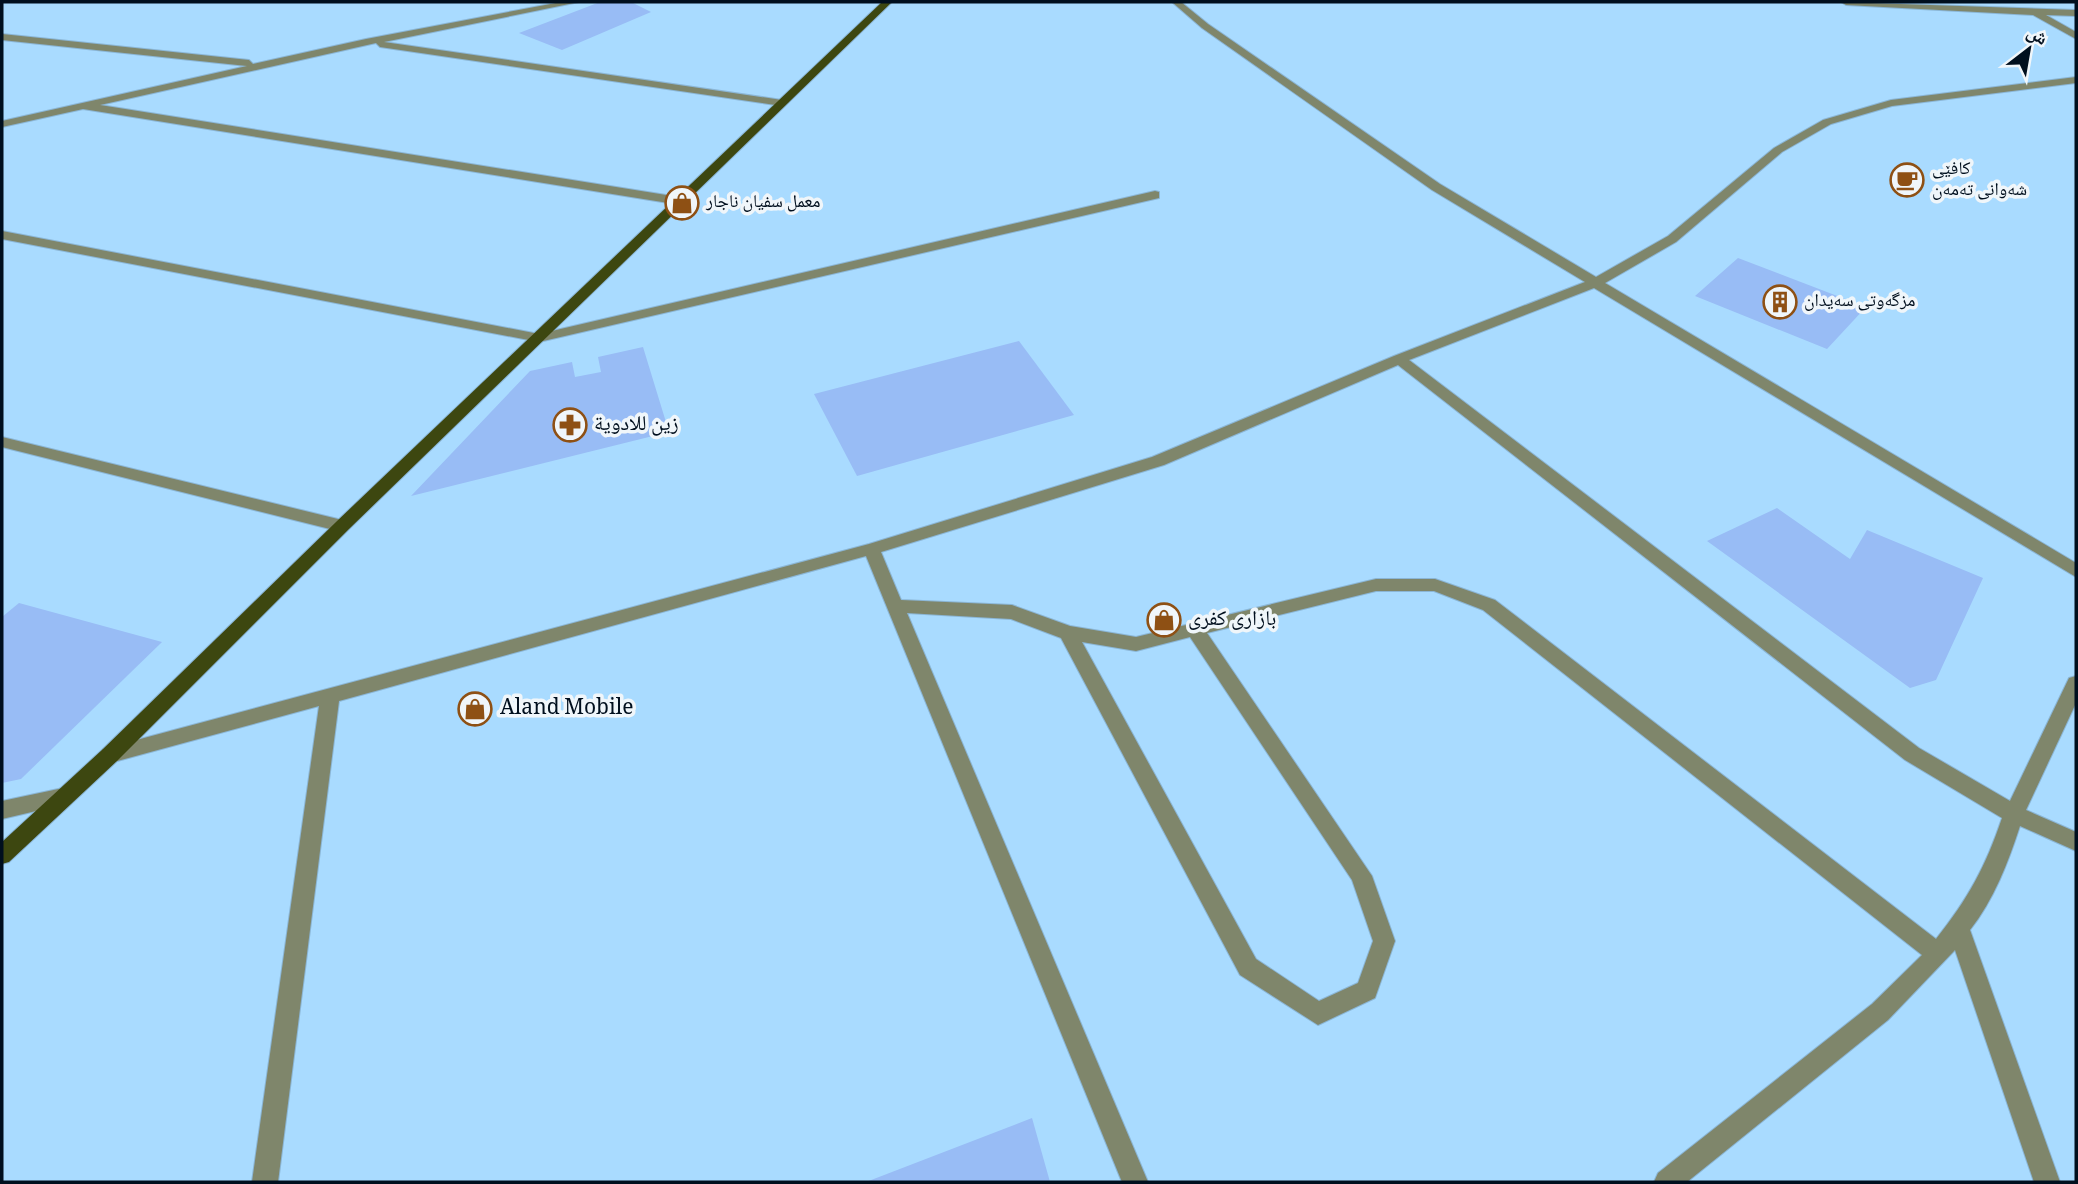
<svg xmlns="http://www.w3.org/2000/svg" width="2078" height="1184" font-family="Georgia,'Noto Naskh Arabic',serif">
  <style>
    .building { fill: #98bcf5 }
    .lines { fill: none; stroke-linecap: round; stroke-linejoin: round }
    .minor-casing { stroke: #8bb6d6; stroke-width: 2 }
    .major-casing { stroke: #8bb6d6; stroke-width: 2 }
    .minor { fill: #7f866b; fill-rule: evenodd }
    .major { fill: #3d4710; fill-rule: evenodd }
    .labels { text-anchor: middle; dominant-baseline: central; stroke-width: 7; stroke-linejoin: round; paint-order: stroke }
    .far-poi-label { font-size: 18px; fill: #000f1e; stroke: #f0f6fa; text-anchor: start }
    .poi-label { font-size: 21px; fill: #000f1e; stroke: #f0f6fa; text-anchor: start }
  </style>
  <rect width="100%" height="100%" fill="#a9dbff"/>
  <g class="building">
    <path d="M600,2H631L651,12L562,50L519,33Z"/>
    <path d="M1738,258L1866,307L1827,349L1695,296Z"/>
    <path d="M1019,341L1074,415L857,476L814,394Z"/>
    <path d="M643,347L669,432L411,496L530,371L572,362L575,377L601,372L598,357Z"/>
    <path d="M1777,508L1850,559L1867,530L1983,578L1936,680L1910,688L1707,541Z"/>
    <path d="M19,603L162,642L21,779L2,783V617Z"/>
    <path d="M1032,1118L1050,1182H866Z"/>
  </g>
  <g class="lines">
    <defs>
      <g id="minor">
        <path d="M561,2H579L384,42L782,100L787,103L782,106L380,47L376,43L100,105L685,198V204L681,205L83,109L2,127V121L247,66L2,40V34L249,60L253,64L366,39Z"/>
        <path d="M1172,2H1181L1208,24L1440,184L1596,277L1668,236L1774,148L1823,120L1891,100L2076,77V83L1892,106L1831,124L1782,152L1676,242L1605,283L2076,563V577L1594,288L1409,360L1919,748L2010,801L2069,678L2076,676V703L2026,810L2076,832V851L2020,826C2008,863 1994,899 1970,930L2060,1182H2034L1955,950L1888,1020L1687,1182H1654L1658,1173L1872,1004L1922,955L1483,610L1434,591H1376L1207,633L1372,876L1395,941L1375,998L1318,1025L1240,975L1061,638L1011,619L907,613L1148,1182H1122L866,556L339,701L278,1182H252L319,706L110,763L103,761L100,755L103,749L869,544L1152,457L1394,356L1585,282L1432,190L1202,28ZM1398,365L1905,760L2002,818C1986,866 1968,899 1936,939L1495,600L1435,579H1376L1136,637L1070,626L1012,605L901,600L881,552L1164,465ZM1190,637L1352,880L1373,941L1358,983L1319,1001L1256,959L1082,642L1136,651Z"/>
        <path d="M1841,2L2076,10V16L2046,15L2076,32V39L2033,15L1846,5Z"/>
        <path d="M1155,191L1159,192V198L539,342L2,239V231L539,334Z"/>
        <path d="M2,437L342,520L350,526L342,532L2,447Z"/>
        <path d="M63,788L70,791L73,797L70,803L2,819V801Z"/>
      </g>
      <path id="major" d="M882,2H892L348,530L117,761L9,862L2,864V842L103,749L336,522Z"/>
    </defs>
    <use href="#minor" class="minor-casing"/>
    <use href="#major" class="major-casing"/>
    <use href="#minor" class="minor"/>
    <use href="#major" class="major"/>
  </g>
  <defs>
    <symbol id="cafe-ring" viewBox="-11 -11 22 22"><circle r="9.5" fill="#f0f6fa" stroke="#8e5014" stroke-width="1.5"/><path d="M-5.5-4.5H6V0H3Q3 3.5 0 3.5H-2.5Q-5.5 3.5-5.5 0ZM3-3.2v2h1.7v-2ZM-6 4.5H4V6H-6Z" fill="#8e5014"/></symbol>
    <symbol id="shop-ring" viewBox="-11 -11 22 22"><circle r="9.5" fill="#f0f6fa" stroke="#8e5014" stroke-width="1.5"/><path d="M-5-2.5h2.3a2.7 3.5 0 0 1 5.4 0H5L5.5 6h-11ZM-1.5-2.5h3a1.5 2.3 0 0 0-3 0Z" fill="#8e5014"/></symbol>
    <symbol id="building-ring" viewBox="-11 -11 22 22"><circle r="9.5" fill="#f0f6fa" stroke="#8e5014" stroke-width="1.5"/><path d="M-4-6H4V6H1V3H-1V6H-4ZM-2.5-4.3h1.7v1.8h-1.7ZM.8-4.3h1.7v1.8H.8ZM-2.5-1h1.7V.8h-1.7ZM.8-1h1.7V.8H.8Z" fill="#8e5014"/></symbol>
    <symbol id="pharmacy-ring" viewBox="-11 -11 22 22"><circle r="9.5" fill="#f0f6fa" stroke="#8e5014" stroke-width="1.5"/><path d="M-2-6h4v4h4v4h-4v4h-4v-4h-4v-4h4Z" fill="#8e5014"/></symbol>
  </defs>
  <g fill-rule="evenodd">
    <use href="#cafe-ring" x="1888" y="161" width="38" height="38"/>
    <use href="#shop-ring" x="663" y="184" width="38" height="38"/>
    <use href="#building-ring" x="1761" y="283" width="38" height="38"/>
    <use href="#pharmacy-ring" x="551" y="406" width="38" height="38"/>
    <use href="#shop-ring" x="1145" y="601" width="38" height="38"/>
    <use href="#shop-ring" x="456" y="690" width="38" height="38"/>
  </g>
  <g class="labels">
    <g class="far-poi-label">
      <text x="1932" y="170">کافێی<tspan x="1932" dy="21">شەوانی تەمەن</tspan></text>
      <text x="706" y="203">معمل سفيان ناجار</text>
      <text x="1804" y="302">مزگەوتی سەیدان</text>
    </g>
    <g class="poi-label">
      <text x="594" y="425">زین للادویة</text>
      <text x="1188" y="620">بازاری کفری</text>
      <text x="500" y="709">Aland Mobile</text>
    </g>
  </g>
  <rect width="2078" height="1184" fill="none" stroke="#000f1e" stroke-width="7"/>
  <g transform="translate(2029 49) rotate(31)" stroke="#f0f6fa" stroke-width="5" paint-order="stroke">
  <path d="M0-5L12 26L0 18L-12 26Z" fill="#000f1e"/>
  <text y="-10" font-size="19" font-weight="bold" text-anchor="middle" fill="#000f1e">ش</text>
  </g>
</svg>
